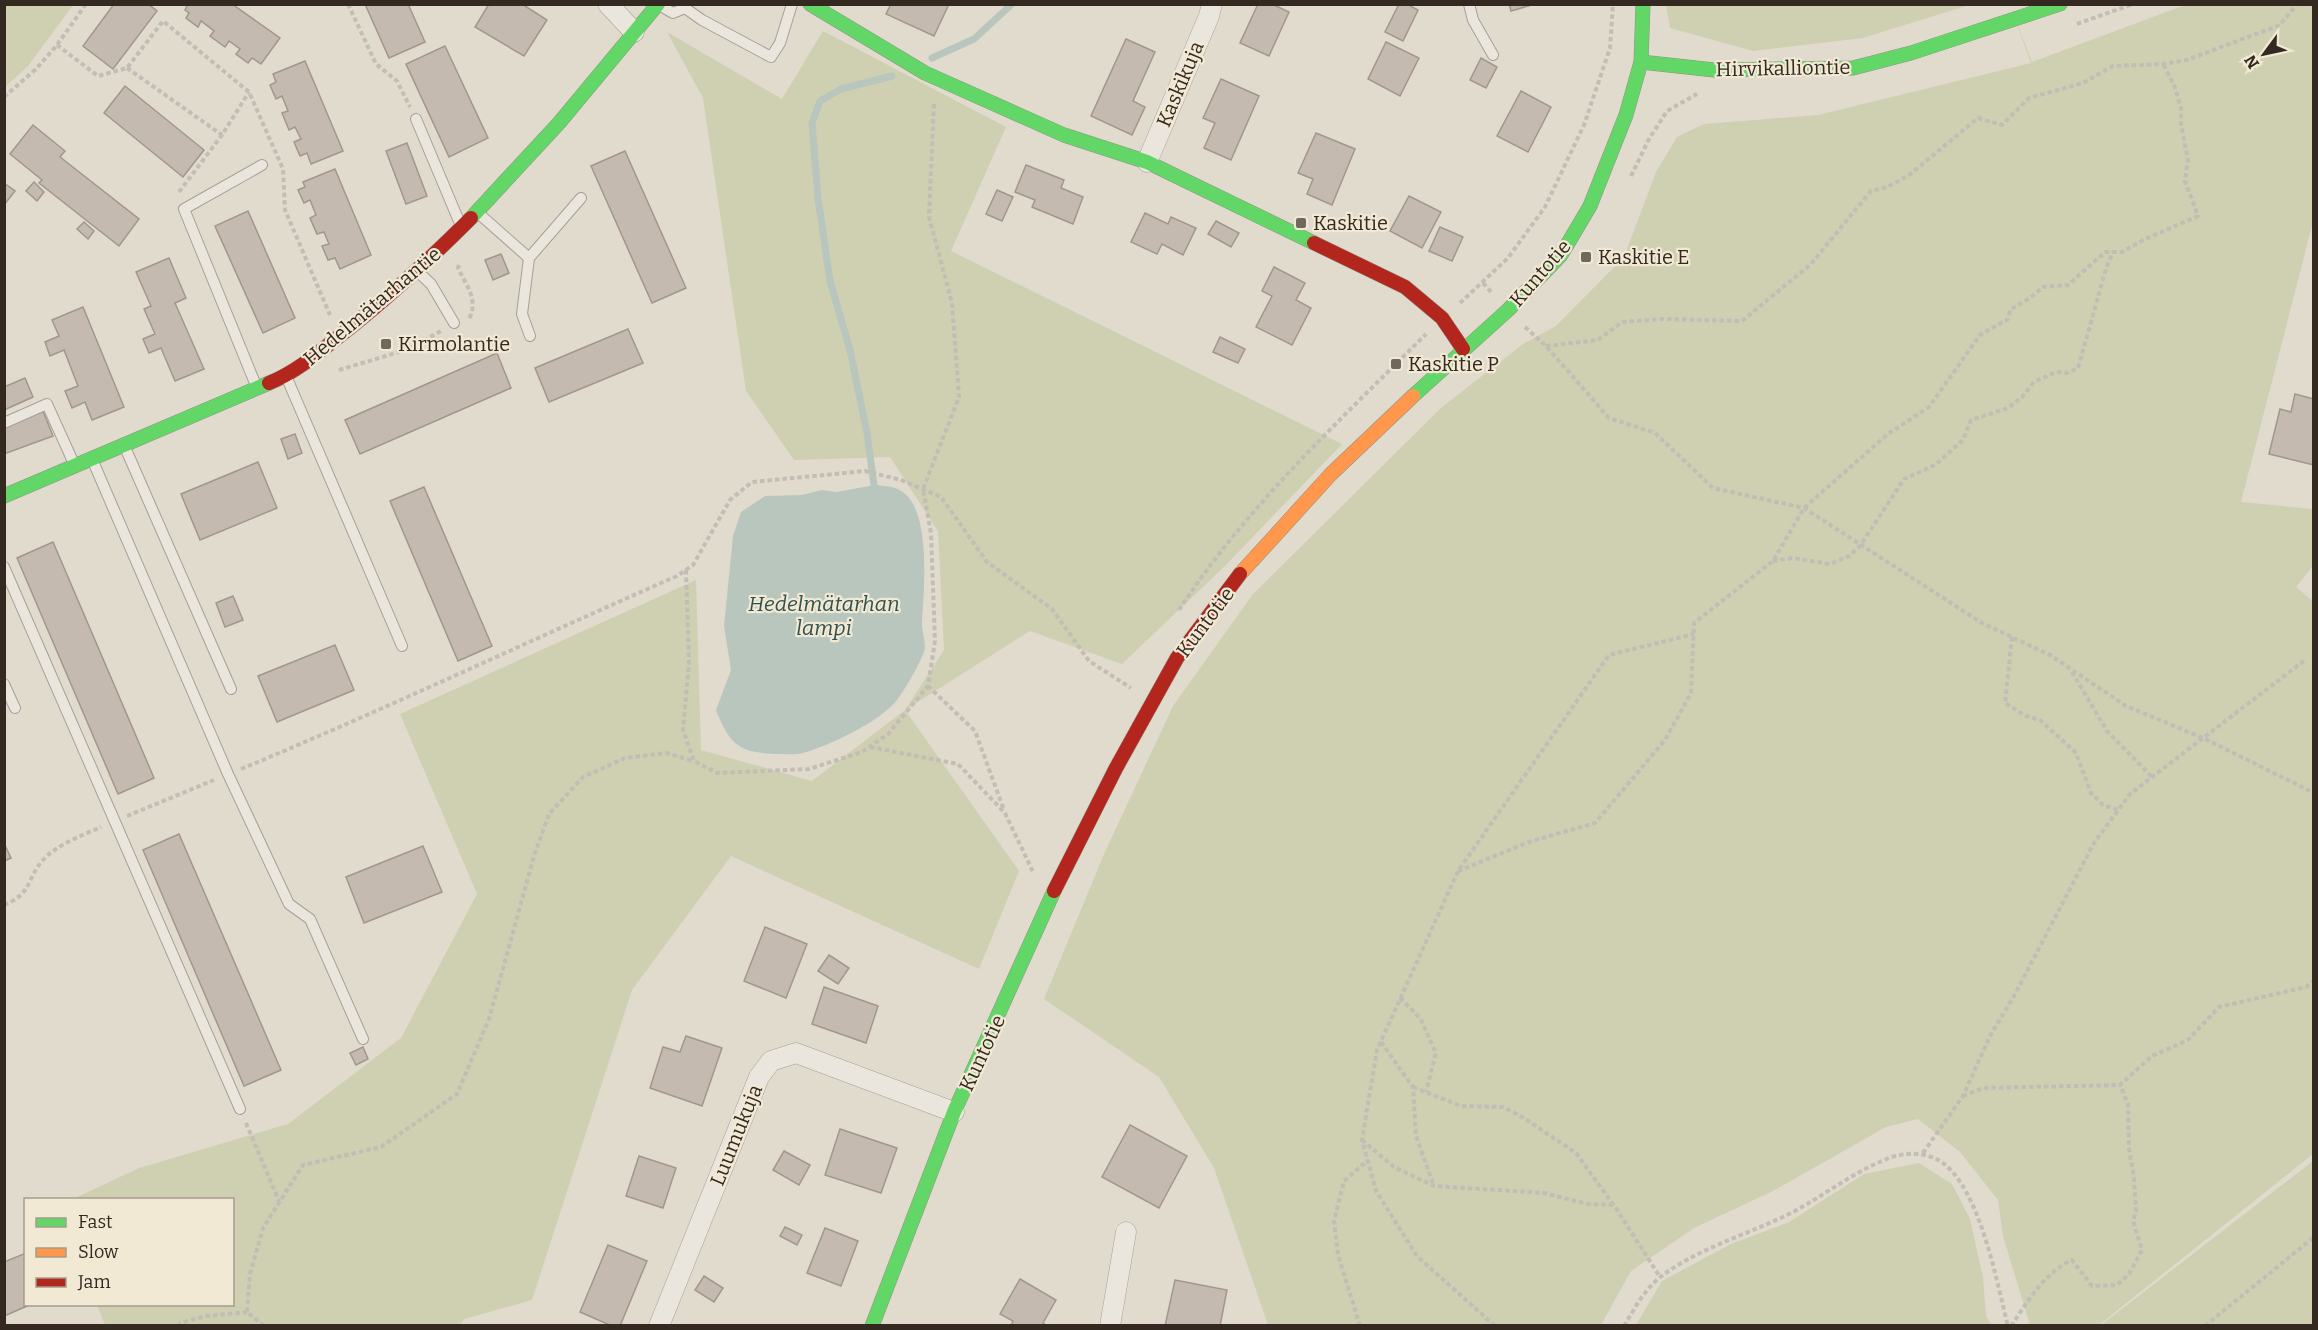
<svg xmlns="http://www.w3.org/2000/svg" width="2318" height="1330" font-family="Bitter,serif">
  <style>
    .green { fill: #cfcfb2 }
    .water { fill: #b8c6bd }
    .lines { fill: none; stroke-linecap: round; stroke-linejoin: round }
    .stream { stroke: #b8c6bd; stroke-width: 7 }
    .building { fill: #c4baaf; stroke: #a1978d; stroke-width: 1.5 }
    .lane-casing { stroke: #a6a097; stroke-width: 12 }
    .street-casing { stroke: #a6a097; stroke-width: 21 }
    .fast-casing { stroke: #969086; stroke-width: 15 }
    .slow-casing { stroke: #969086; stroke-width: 15 }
    .jam-casing { stroke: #969086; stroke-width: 15 }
    .path { stroke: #c2bdb5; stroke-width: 4; stroke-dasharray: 4.5 3; stroke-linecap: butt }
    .lane { stroke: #eae6de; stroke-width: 10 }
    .street { stroke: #eae6de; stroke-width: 20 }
    .fast { stroke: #63d668; stroke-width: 14 }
    .slow { stroke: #ff974d; stroke-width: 14 }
    .jam { stroke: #b3261e; stroke-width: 14 }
    .poi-dot { fill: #70675d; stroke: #f1e9d4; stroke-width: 2 }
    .labels { text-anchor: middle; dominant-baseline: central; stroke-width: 4.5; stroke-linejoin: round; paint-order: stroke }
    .street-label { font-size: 20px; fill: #332920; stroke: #f1e9d4 }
    .poi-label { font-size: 20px; fill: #332920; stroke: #f1e9d4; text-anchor: start }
    .water-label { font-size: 21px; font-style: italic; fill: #315150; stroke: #f1e9d4 }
  </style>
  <rect width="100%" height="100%" fill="#e1dbce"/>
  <g class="green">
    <path d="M5,4L73,5L28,66L5,87Z"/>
    <path d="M1666,5V4L1969,5L1863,38L1753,51L1670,28Z"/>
    <path d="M2010,5L2032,62L2185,5H2313V222L2241,502L2313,509V566L2296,587L2314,602L2313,1154L2099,1325H2030L2003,1236L1998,1200L1960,1152L1918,1119L1886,1127L1773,1191L1694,1228L1631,1271L1601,1325H1268L1214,1168L1159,1077L1044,999L1104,854L1173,706L1253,594L1442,407L1523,344L1556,326L1624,257L1656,172L1677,137L1704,124L1818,115L2031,63Z"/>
    <path d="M823,31L1006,127L951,251L1342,444L1224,567L1122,664L1030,631L905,710L1019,871L979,969L731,856L632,990L532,1300L464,1319L460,1325H105L97,1305L232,1304V1200H71L139,1168L288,1124L401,1038L477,894L400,714L696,580L701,750L812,781L905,710L944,650L938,531L890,457L794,460L746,391L703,98L667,32L782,99Z"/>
    <path d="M2313,1161V1325H2101Z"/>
    <path d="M1919,1163L1952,1184L1970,1219L1983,1277L1986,1316L1992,1325H1636L1662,1281L1731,1244L1789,1222L1864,1174Z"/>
  </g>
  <path class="water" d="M874,485C885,486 896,486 904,493C931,514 924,590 922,621C921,630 927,643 924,652C919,665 906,688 897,700C881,721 829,746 803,753C796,755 788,754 781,754C741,753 731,748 716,710L731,670L724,626L733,536L741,512L765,496L802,495L822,490L837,492Z"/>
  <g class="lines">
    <g class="stream">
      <path d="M932,58L974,39L1012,4"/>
      <path d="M874,485L867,433L850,350L830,281L818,198L812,123L820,101L841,89L892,76"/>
    </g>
  </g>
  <g class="building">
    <path d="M114,4H148L157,11L113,69L83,46Z"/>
    <path d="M232,4L280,38L261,64L252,58L248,63L236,54L240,49L229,41L225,47L210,36L214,31L201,21L198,27L186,18L189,13L185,10L188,4Z"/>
    <path d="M365,4H408L425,42L389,58Z"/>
    <path d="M489,4H522L547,20L524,56L475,27Z"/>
    <path d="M891,4H949L934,36L886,14Z"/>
    <path d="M1258,4H1272L1289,12L1269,56L1240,43Z"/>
    <path d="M1399,4H1407L1418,10L1403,41L1385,32Z"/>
    <path d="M1509,4H1535L1511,11Z"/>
    <path d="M1126,39L1155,52L1133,101L1145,107L1132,135L1091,116Z"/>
    <path d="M1386,42L1419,58L1400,96L1368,79Z"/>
    <path d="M445,46L488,138L449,157L406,64Z"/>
    <path d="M1481,58L1497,67L1486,88L1470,80Z"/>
    <path d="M305,61L343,151L311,164L307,153L300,156L294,142L301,139L295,127L289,130L282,113L288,111L282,96L276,99L270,85L276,82L273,74Z"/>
    <path d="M1221,79L1259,96L1231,160L1204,148L1215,123L1203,118Z"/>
    <path d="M125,86L204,150L183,177L104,113Z"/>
    <path d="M1521,91L1551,107L1528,152L1497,136Z"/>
    <path d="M33,125L65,151L60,157L139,219L119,246L39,183L42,180L10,154Z"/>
    <path d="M1316,133L1355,149L1332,205L1307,194L1313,179L1298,173Z"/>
    <path d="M407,143L427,196L406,204L386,151Z"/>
    <path d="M625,151L686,288L652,303L591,166Z"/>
    <path d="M1026,165L1064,180L1061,188L1083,197L1073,224L1032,207L1035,200L1015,192Z"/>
    <path d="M335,169L371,255L340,269L335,258L328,260L322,246L329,244L324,232L317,234L310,218L316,215L310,200L304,203L298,190L305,187L303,182Z"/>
    <path d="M34,182L44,192L37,201L26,191Z"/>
    <path d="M4,183L15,191L4,205Z"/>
    <path d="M997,190L1013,197L1002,221L986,214Z"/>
    <path d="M1409,196L1441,212L1422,248L1390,231Z"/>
    <path d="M248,211L295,318L263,333L215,226Z"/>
    <path d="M1145,213L1168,224L1171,217L1196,228L1183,255L1162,244L1157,254L1131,242Z"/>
    <path d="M1216,221L1239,233L1231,247L1208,234Z"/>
    <path d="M84,222L94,231L88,239L77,229Z"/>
    <path d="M1440,227L1463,237L1452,261L1429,251Z"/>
    <path d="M501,254L509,273L493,280L485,260Z"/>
    <path d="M169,258L186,298L175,303L204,369L175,381L161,348L149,353L143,339L155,334L144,309L151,306L136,272Z"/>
    <path d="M1274,267L1305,283L1296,300L1311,308L1292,345L1256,327L1272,296L1262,291Z"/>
    <path d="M83,307L124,407L92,420L85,402L72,408L65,391L78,386L64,350L50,356L45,342L59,336L52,320Z"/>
    <path d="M628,329L643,363L549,402L535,368Z"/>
    <path d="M1220,337L1245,349L1238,363L1213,352Z"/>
    <path d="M497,353L511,388L360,454L345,420Z"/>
    <path d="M25,378L33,397L4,410V387Z"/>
    <path d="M2295,394L2314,399V465L2269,454L2280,409L2291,412Z"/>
    <path d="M43,411L53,436L4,454V425Z"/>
    <path d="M295,434L302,453L288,459L281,439Z"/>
    <path d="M258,462L277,508L200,540L181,494Z"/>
    <path d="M424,487L492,646L458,661L390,501Z"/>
    <path d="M53,542L154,778L118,794L17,558Z"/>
    <path d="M233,596L243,620L225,627L216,603Z"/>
    <path d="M335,645L354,690L277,722L258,676Z"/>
    <path d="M179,834L281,1070L244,1086L143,850Z"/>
    <path d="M4,843L11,858L4,861Z"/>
    <path d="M423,846L442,892L364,923L346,877Z"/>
    <path d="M765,927L807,944L786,998L744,981Z"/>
    <path d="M829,955L849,968L838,984L818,971Z"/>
    <path d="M824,987L878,1006L866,1043L812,1024Z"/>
    <path d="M686,1036L722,1048L702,1106L650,1088L663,1047L680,1052Z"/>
    <path d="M363,1047L368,1059L356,1065L350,1053Z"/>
    <path d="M1130,1125L1187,1156L1159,1208L1102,1177Z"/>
    <path d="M840,1129L897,1148L881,1193L825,1175Z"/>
    <path d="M784,1151L810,1165L799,1185L773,1170Z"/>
    <path d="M639,1156L676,1168L663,1208L626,1196Z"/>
    <path d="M785,1227L802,1235L797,1245L780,1236Z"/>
    <path d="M825,1228L858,1241L841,1286L807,1273Z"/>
    <path d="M608,1245L647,1261L620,1326H612L580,1312Z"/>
    <path d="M26,1253V1304H32L4,1316V1262Z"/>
    <path d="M704,1276L723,1288L714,1302L695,1290Z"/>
    <path d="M1020,1279L1056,1300L1043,1323L1047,1326H1011L1013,1321L1000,1314Z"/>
    <path d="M1175,1280L1227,1290L1220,1326H1165Z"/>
  </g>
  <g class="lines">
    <defs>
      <g id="lane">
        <path d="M1469,4L1473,20L1493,55"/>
        <path d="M659,5L673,13L685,8L702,20L771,57L780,43L792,4"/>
        <path d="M416,119L461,226"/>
        <path d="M477,212L529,258"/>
        <path d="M417,271L431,284L454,323"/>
        <path d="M530,336L522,314L529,258L581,198"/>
        <path d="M286,376L402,646"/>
        <path d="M257,388L184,209L262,165"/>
        <path d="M4,423L47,404L75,466"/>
        <path d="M124,445L231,689"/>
        <path d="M92,459L228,774L289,904L310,919L363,1039"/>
        <path d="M4,567L240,1109"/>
        <path d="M4,684L15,708"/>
      </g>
      <g id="street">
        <path d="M608,4L634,32"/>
        <path d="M1147,162L1209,16L1212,4"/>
        <path d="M659,1326L759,1077L771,1061L796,1053L954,1112"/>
        <path d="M1110,1326L1126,1232"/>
      </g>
      <g id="fast">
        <path d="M810,4L925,73L1064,135L1147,162L1314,243"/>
        <path d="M1641,62L1714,70L1853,68L1911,53L2060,4"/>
        <path d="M471,218L559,123L658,4"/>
        <path d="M1413,396L1508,310L1561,255L1590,206L1626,115L1641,62L1643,4"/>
        <path d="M4,496L269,383"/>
        <path d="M872,1326L954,1112L1054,891"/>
      </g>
      <path id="slow" d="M1240,574L1331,474L1413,396"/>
      <g id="jam">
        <path d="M1314,243L1405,287L1442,318L1463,349"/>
        <path d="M269,383C294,373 316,355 337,338C385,301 429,260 471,218"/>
        <path d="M1054,891L1116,768L1177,658L1240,574"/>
      </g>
    </defs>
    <use href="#lane" class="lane-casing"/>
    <use href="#street" class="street-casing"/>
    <use href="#fast" class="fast-casing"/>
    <use href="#slow" class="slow-casing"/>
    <use href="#jam" class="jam-casing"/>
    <g class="path">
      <path d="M348,4L376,64L397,81L410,107"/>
      <path d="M2077,24L2133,4"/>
      <path d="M57,45L98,76L127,68L163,21L249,92L283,169L285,210L330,315"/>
      <path d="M127,68L222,135"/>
      <path d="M4,97L36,69L57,45L86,4"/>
      <path d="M1631,176L1649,139L1667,111L1697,94"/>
      <path d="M179,192L222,135L249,92"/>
      <path d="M459,265L458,268C466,285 479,300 469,319"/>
      <path d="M1483,283L1492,293"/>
      <path d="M1460,303L1508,258L1545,207L1584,125L1610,48L1613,4"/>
      <path d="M1525,327L1546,346L1609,418L1655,433L1713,488L1804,508L1982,623L2050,655L2126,706L2203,738L2314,793"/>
      <path d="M1546,346L1598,340L1622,322L1662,319L1742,321L1810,265L1871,191L1887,187L1908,176L1978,118L2002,125L2029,98L2083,83L2113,66L2163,64L2187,60L2280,25L2297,4"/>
      <path d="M339,370L409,349L441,331"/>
      <path d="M1773,561L1792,558L1830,564L1849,556L1860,546L1904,479L1935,465L1963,440L1971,420L2008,408L2022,397L2034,382L2056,372L2067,373L2078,368L2106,269L2113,252"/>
      <path d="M686,570L689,663L683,730L694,761L717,773L809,769L862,752L888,734L928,686L935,641L931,533L923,489L959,397L952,303L929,217L934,103"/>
      <path d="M1179,610C1246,507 1339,421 1426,334"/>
      <path d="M2012,637L2005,703L2026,716L2040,720L2076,753L2091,793L2103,805L2118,810"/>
      <path d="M2072,672L2107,731L2152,777"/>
      <path d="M928,686L975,731L1004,810"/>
      <path d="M870,747L958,764L1005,813L1034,874"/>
      <path d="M241,769C388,708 531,640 677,576L693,565L730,500L752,482L865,471L901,480L941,497L987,562L1052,609L1089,661L1131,688"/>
      <path d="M127,816L214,780"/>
      <path d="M1458,871L1529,842L1595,823L1665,740L1691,693L1694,623L1773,561L1804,508L1888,434L1929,407L1980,335L2008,319L2010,310L2030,298L2043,287L2068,285L2105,252H2122L2143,240L2198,216L2185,181L2188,160L2181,124V108L2174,85L2163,64"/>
      <path d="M4,905C33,893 26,879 43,860C56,845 83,835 101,827"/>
      <path d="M1400,998L1420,1018L1436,1053L1426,1092"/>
      <path d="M1381,1042L1413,1087L1416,1136L1434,1186"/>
      <path d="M1413,1087L1461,1106L1503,1107L1524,1118L1576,1153L1617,1210L1660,1277"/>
      <path d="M1963,1096L1983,1088L2120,1085L2152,1056L2188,1040L2219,1007L2306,987L2314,980"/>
      <path d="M246,1123L279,1201"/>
      <path d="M1362,1140L1394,1167L1434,1186L1544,1193L1588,1204L1613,1205"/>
      <path d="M1923,1153L1963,1096L1990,1036L2014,996L2094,843L2130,794L2305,660"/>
      <path d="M178,1326L180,1323L207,1316L247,1312"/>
      <path d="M264,1326L247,1312L250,1274L263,1228L303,1165L381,1147L457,1094L489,1019L534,856L549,814L583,777L625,758L667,753L693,761"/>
      <path d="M1360,1326L1338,1255L1334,1221L1344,1181L1367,1161"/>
      <path d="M1495,1326L1417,1256L1376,1191L1362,1140L1377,1050L1458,871L1609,655L1694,634"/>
      <path d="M1624,1326C1635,1308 1645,1288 1663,1275C1700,1248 1743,1236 1785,1216C1822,1198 1853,1171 1892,1157C1909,1152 1924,1152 1940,1161C1980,1187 1996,1280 2008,1326"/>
      <path d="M2011,1326C2028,1301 2044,1273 2072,1260L2092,1286L2117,1285L2129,1274L2142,1250L2133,1221L2136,1211L2134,1177L2129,1149L2128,1104L2120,1085"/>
      <path d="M2205,1326L2314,1237"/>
    </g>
    <use href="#lane" class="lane"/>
    <use href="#street" class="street"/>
    <use href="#fast" class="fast"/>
    <use href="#slow" class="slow"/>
    <use href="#jam" class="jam"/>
  </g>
  <g class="poi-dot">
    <rect x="1295" y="217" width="12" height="12" rx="3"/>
    <rect x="1580" y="251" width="12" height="12" rx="3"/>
    <rect x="380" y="338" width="12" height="12" rx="3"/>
    <rect x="1390" y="358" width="12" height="12" rx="3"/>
  </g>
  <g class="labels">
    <g class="street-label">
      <text transform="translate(1783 68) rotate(-1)">Hirvikalliontie</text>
      <text transform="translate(1180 84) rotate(-67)">Kaskikuja</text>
      <text transform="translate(1540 273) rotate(-49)">Kuntotie</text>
      <text transform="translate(372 306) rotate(-40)">Hedelmätarhantie</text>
      <text transform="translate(1205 622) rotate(-53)">Kuntotie</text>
      <text transform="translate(982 1053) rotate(-65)">Kuntotie</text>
      <text transform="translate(736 1135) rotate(-68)">Luumukuja</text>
    </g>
    <g class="poi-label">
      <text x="1313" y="223">Kaskitie</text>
      <text x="1598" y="257">Kaskitie E</text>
      <text x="398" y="344">Kirmolantie</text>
      <text x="1408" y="364">Kaskitie P</text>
    </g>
    <g class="water-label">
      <text x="824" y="604">Hedelmätarhan<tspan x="824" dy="24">lampi</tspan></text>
    </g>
  </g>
  <rect width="2318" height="1330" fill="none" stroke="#332920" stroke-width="12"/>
  <rect x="24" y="1198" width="210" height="108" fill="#f1e9d4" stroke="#a59c8c" stroke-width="1.5"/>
  <rect x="36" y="1218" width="30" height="9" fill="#63d668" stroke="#a59c8c" stroke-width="1.5"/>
  <text x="78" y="1228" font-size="18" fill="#332920">Fast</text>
  <rect x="36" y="1248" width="30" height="9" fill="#ff974d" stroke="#a59c8c" stroke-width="1.5"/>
  <text x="78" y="1258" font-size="18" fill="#332920">Slow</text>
  <rect x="36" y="1278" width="30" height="9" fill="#b3261e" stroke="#a59c8c" stroke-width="1.5"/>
  <text x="78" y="1288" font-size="18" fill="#332920">Jam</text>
  <g transform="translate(2264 54) rotate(237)" stroke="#f1e9d4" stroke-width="4.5" paint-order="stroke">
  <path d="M0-4.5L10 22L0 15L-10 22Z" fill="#332920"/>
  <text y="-9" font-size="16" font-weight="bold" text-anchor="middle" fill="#332920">N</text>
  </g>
</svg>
